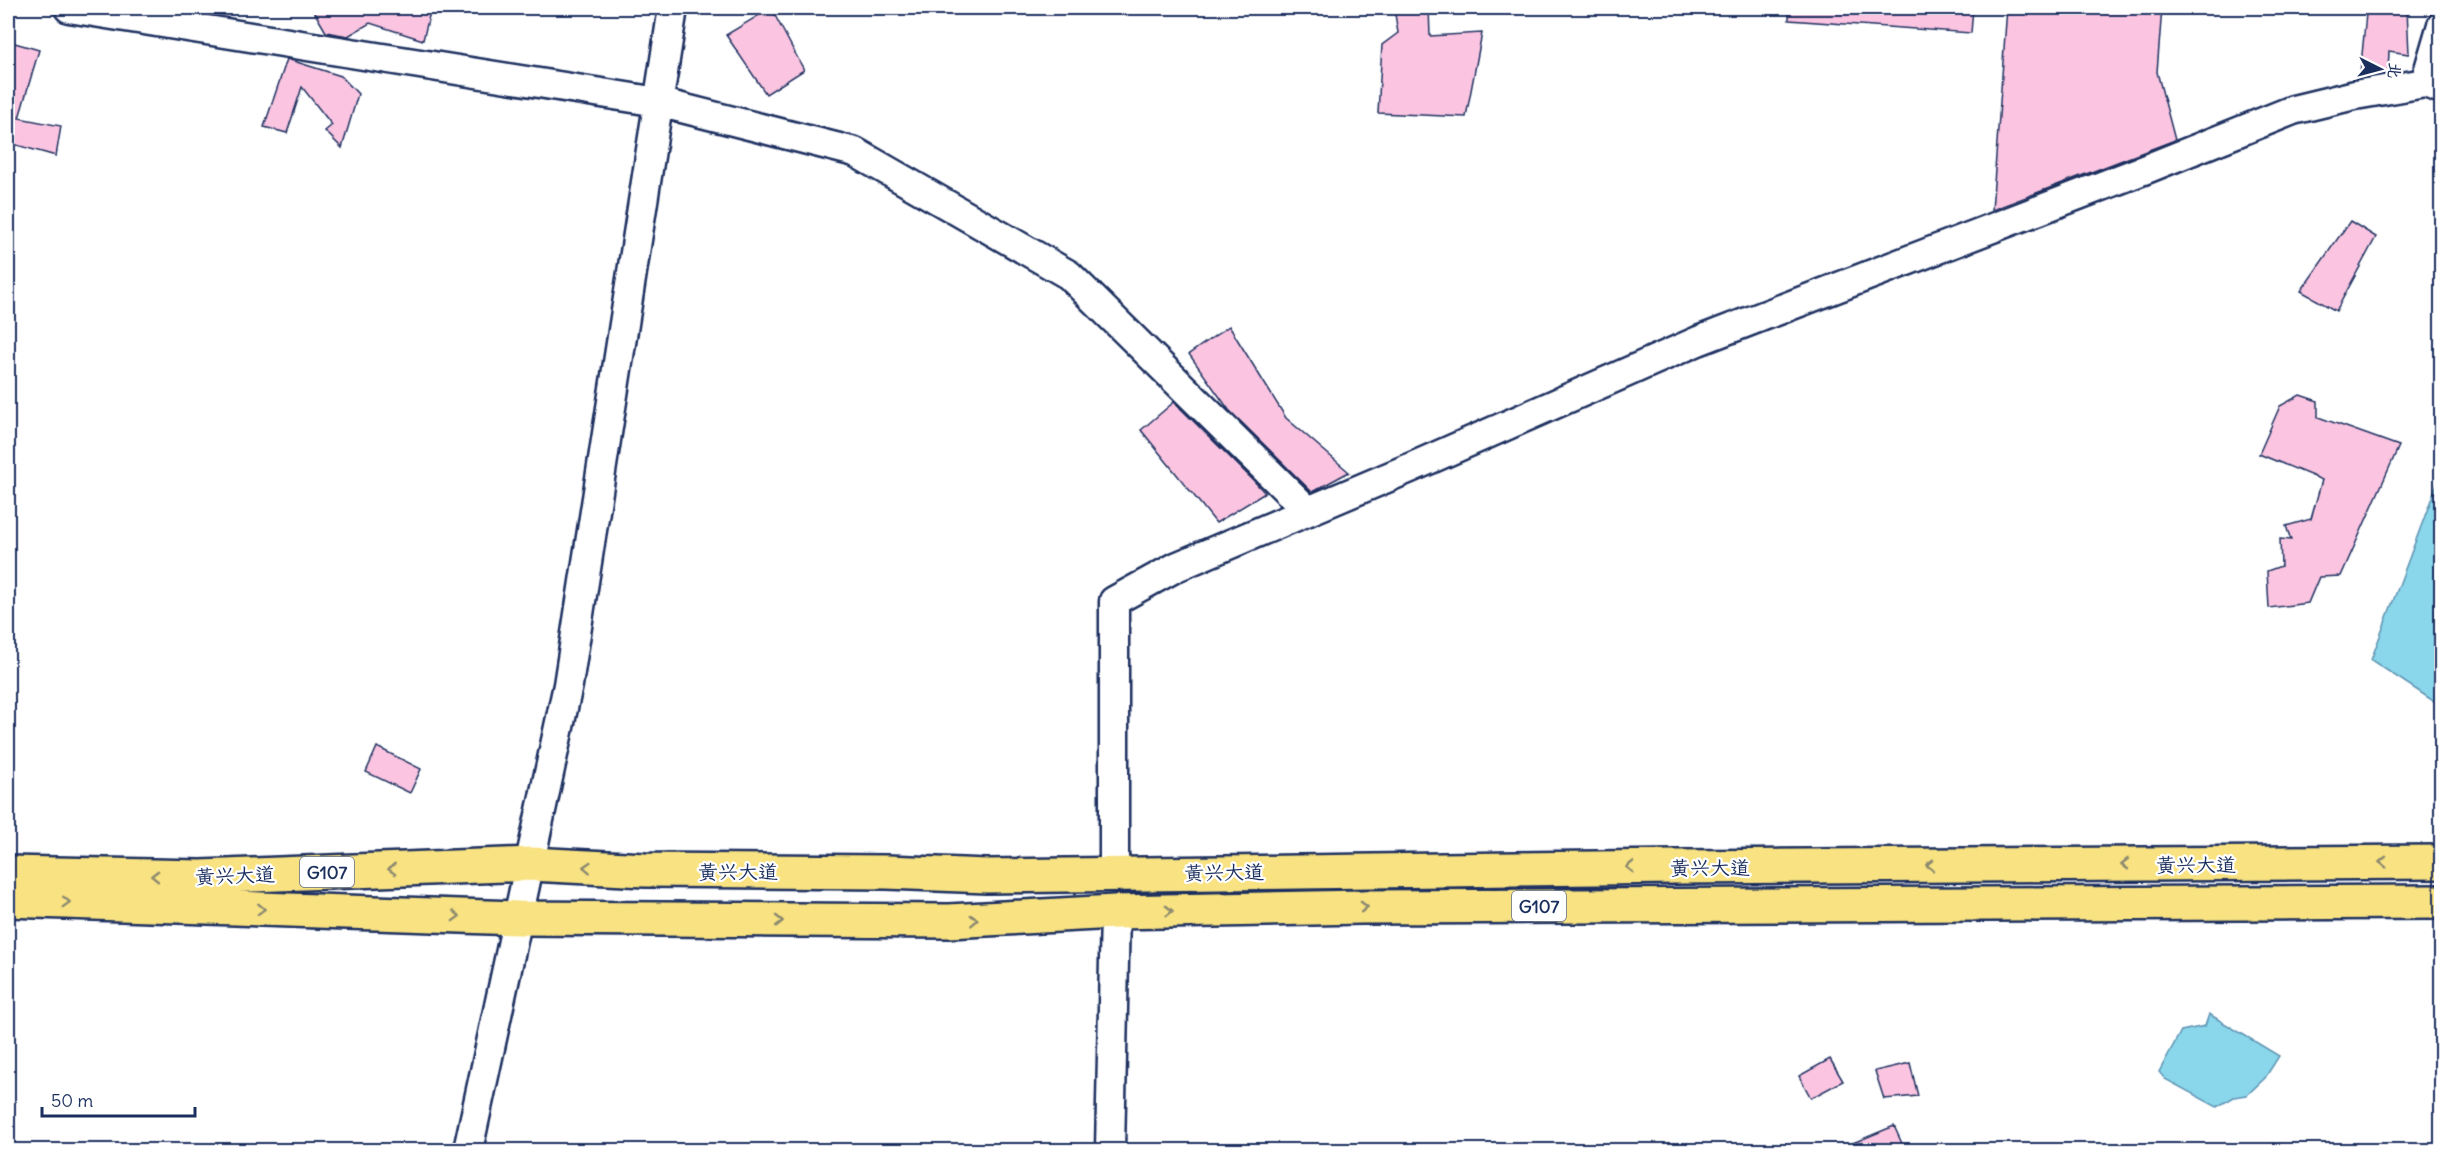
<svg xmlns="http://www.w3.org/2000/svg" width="2449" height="1158" font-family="Delius,'LXGW WenKai TC',sans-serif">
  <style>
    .water { fill: #8ad6ea; stroke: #5e93b2; stroke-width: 1.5 }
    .building { fill: #fbc5e1; stroke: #1b2f5e; stroke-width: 1.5 }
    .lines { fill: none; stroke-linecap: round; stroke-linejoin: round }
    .minor-casing { stroke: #1b2f5e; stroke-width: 33 }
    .highway-casing { stroke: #1b2f5e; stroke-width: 38 }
    .minor { stroke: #fff; stroke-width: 28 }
    .highway { stroke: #f8e281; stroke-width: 33 }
    .oneway { stroke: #8a8870 }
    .labels { text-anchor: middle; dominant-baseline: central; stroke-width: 4.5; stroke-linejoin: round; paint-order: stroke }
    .shield { fill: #fff; stroke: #5f6d8e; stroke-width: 1.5 }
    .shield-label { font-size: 18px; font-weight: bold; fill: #1b2f5e }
    .street-label { font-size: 20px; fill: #1b2f5e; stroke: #fff }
  </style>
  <rect width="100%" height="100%" fill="#fff"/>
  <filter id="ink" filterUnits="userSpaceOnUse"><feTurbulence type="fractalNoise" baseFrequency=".0167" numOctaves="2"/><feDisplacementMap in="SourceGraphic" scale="12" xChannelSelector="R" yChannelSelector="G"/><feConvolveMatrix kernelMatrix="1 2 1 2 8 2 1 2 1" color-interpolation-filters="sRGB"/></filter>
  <g filter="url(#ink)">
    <g class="water">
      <path d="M2441,473V706L2371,660Z"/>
      <path d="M2209,1014L2279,1056L2265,1078L2247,1095L2234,1097L2217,1107L2165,1079L2159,1072L2181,1031L2205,1026Z"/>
    </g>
    <g class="building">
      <path d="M312,8H431L423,40L370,23L348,36L326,32Z"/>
      <path d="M771,8L804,70L766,94L726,35Z"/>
      <path d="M1394,8H1429L1430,36L1482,33L1466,117L1378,113L1382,45L1398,33Z"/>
      <path d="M1789,8H1973L1971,33L1789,20Z"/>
      <path d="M2007,8H2162L2157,72L2175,140L1992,210Z"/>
      <path d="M2407,8L2409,54L2389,51L2388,73L2367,76L2360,75L2366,14Z"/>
      <path d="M8,41L39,50L19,118L61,126L56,156L13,144L15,133L12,143L8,142Z"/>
      <path d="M287,59L341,76L358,94L342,148L325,131L332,125L302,87L287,133L264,127Z"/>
      <path d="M2350,221L2376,237L2336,311L2301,291Z"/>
      <path d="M1229,326L1286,418L1349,472L1312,492L1229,410L1189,354Z"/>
      <path d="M2300,395L2318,401V417L2399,446L2341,576L2319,577L2308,603L2269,608L2267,571L2281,566L2280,539L2291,540L2286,526L2311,519L2322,480L2259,454L2280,406Z"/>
      <path d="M1174,402L1253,480L1265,493L1216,523L1141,430Z"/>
      <path d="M377,747L421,769L410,793L366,772Z"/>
      <path d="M1830,1059L1843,1081L1811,1098L1799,1076Z"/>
      <path d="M1910,1063L1918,1096L1884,1099L1875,1071Z"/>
      <path d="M1894,1126L1905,1150H1836Z"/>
    </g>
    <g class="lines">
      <defs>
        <g id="minor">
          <path d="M69,8L658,102L855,152L1069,275L1308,511"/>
          <path d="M2425,83L2442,25"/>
          <path d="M1114,873V601L1176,567L1410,468L1698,341L2146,169L2293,110L2355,95L2425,83L2442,89"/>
          <path d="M468,1150L568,685L673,8"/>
          <path d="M1110,1150L1115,912"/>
        </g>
        <g id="highway">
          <path d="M8,873L201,877L531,864L645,870L887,872L987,876L1675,867L2442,862"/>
          <path d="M8,900L519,918L949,921L1115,912L1362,907L2442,902"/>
        </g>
      </defs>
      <use href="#minor" class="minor-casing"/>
      <use href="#highway" class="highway-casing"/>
      <use href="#minor" class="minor"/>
      <use href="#highway" class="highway"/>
    </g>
    <defs><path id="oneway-chevron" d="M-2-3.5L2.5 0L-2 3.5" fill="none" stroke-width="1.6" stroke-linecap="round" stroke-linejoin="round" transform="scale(1.5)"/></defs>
    <g class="oneway">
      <use href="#oneway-chevron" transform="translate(2383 862) rotate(179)"/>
      <use href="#oneway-chevron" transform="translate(2125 864) rotate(180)"/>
      <use href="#oneway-chevron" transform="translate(1930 865) rotate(180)"/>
      <use href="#oneway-chevron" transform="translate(587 867) rotate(-177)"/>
      <use href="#oneway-chevron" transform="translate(1630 867) rotate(179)"/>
      <use href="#oneway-chevron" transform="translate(392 869) rotate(178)"/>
      <use href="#oneway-chevron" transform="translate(155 876) rotate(-179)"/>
      <use href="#oneway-chevron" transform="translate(66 902) rotate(2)"/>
      <use href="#oneway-chevron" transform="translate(1364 907) rotate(-1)"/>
      <use href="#oneway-chevron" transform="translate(261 909) rotate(2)"/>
      <use href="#oneway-chevron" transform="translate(1169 911) rotate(-1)"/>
      <use href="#oneway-chevron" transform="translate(456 916) rotate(2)"/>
      <use href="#oneway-chevron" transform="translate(974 920) rotate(-3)"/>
      <use href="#oneway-chevron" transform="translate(779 921)"/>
    </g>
  </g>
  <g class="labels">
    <g class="shield">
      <rect x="300" y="857" width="54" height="30" rx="4.5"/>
      <rect x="1512" y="891" width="54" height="30" rx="4.5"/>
    </g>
    <g class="shield-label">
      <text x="327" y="872">G107</text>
      <text x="1539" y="906">G107</text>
    </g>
    <g class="street-label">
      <text x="2196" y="864">黄兴大道</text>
      <text x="1710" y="867">黄兴大道</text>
      <text x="738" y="871">黄兴大道</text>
      <text transform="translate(1224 872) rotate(-1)">黄兴大道</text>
      <text transform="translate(235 875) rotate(-2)">黄兴大道</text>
    </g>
  </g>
  <rect width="2449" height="1158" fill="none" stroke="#fff" stroke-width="30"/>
  <rect x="15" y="15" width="2419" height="1128" fill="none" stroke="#1b2f5e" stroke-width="2" filter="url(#ink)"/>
  <g transform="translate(2380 69) rotate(96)" stroke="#ffffff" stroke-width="4.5" paint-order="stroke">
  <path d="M0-4.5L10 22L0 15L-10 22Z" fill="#1b2f5e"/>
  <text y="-9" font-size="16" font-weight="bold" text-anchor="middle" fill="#1b2f5e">北</text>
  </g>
  <path d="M42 1107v9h153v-9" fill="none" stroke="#1b2f5e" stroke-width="3"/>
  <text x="51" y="1107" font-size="18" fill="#1b2f5e" stroke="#ffffff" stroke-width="4.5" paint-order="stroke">50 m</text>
</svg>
